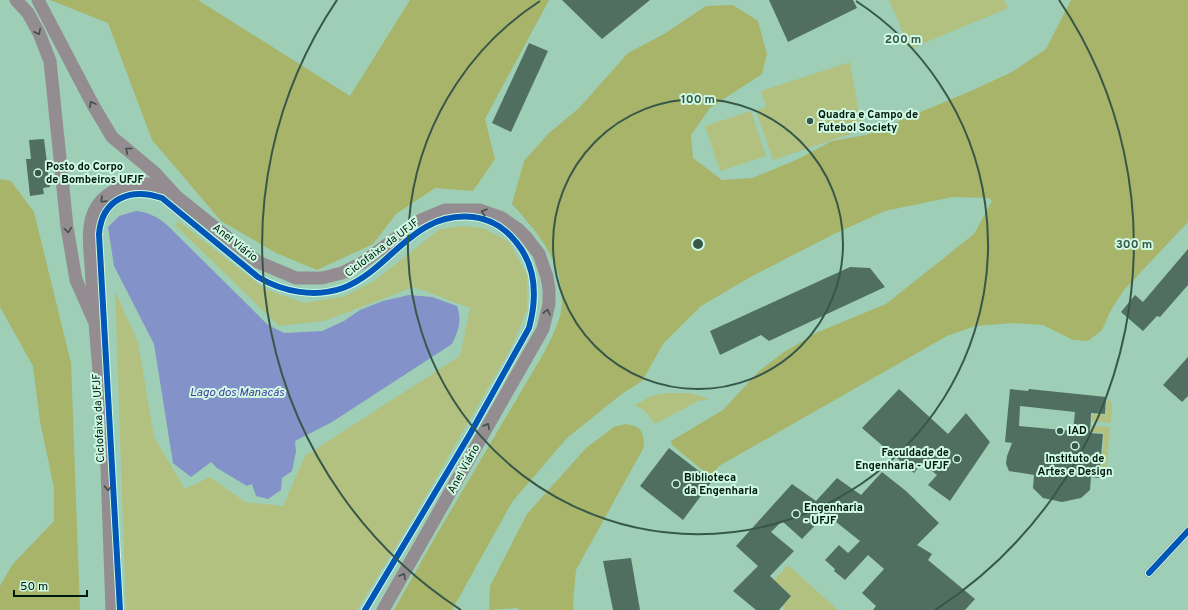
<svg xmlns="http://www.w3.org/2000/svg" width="1188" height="610" font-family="Overpass,sans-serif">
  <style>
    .green { fill: #b3c180 }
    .forest { fill: #a7b46a }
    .water { fill: #8392c8 }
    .building { fill: #506f61; fill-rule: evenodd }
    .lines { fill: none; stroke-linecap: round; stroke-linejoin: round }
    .minor { stroke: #9b989b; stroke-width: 9 }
    .secondary { stroke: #938d91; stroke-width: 13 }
    .cycleway-casing { stroke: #cff9e2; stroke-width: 8 }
    .cycleway { stroke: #0057b8; stroke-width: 6 }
    .oneway { stroke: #424d48 }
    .ring { fill: none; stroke: #375848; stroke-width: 2 }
    .poi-dot { fill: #375848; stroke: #cff9e2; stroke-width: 1.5 }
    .labels { text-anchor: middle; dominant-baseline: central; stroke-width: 4; stroke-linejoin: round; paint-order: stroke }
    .poi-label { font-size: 11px; font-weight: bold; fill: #00190d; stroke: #cff9e2; text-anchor: start }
    .street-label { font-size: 11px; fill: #00190d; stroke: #cff9e2 }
    .water-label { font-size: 12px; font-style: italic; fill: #443ba2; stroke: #cff9e2 }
    .centre { fill: #375848; stroke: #cff9e2; stroke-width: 2 }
    .ring-label { font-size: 12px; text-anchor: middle; font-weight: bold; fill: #375848; stroke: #cff9e2; stroke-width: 4; stroke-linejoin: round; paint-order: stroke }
  </style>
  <rect width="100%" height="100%" fill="#9eceb6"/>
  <g class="green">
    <path d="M889,0H1004L1008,8L910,49Z"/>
    <path d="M850,62L862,130L773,160L756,111L766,107L761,91Z"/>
    <path d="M751,111L766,156L720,171L705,126Z"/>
    <path d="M178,221L265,289L304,303L345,296L374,281L440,229L463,226L483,228L509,242L527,275V310L511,348L409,525L357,610H126L115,291L138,342L154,437L185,489L210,477L245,502L283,506L305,456L460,356L470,308L414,287L324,321L279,326L175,225Z"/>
    <path d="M666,393H689L710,399L698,401L655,424L645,411L635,405L651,396Z"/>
    <path d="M1107,397L1112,403L1111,423L1092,421V414L1106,415Z"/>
    <path d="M1091,426L1110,427L1106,474L1100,480L1102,458L1088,457V450L1103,451L1104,433L1091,432Z"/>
    <path d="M788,565L838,610H786L782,606L791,596L779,584L775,588L770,584Z"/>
  </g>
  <g class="forest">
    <path d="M50,0H198L350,96L410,0H549L485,119L495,159L473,191L435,188L396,214L373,244L317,270L276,253L221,221L152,140L108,23Z"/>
    <path d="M1071,0H1188V222L1124,290L1111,310L1102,330L1088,341L1073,340L1043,325L1013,323L975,326L947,336L719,466L711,477L672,445L671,441L723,410L759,371L784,352L818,332L886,304L974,234L992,201L989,198L952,197L885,211L836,233L754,275L701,306L663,344L642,381L623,393L567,438L512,502L452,610H394L437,534L545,351C552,336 562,319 562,302C562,260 538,233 512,204L524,161L549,133L578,109L628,53L664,34L706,6L733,5L758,21L767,54L762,74L710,108L691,135L693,158L722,180L752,178L794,161L832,141L866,135L973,90L1012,72L1046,49Z"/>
    <path d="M0,179L11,181L34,212L71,363L80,610H0V586L12,565L54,521V488L40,421L33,366L0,307Z"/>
    <path d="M625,424C641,426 644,431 644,447L576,570L573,602L574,610H519L518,608L489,610L490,586L527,514L586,448L614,427Z"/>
  </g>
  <path class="water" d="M136,211C148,212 158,217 167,225L268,325L284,333L322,331L344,321L360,310L383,301L409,295L432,297L457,306C462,321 459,329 452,344L332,422L295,441L296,451L292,471L282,478L281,490L268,499L256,496L252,484L247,486L217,468L211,462L191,477L173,463L154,344L114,266L108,227L119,216Z"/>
  <g class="building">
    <path d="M562,0H650L602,39Z"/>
    <path d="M769,0H853L857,8L788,42Z"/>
    <path d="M529,43L548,51L511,132L492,123Z"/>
    <path d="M44,139L50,187L43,188L44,194L30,196L26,159H31L29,140Z"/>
    <path d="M1188,249V285L1160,317L1157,316L1143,331L1121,312L1135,295L1143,302Z"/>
    <path d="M850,267L870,268L885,287L769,341L761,335L720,355L710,331Z"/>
    <path d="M1188,357V396L1182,402L1163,385Z"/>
    <path d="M899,389L948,434L966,413L990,442L950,501L928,485L937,475L922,463L914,473L862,428Z"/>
    <path d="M1010,389L1028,391L1029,389L1106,397L1105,414L1091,413L1090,433L1103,434L1099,478L1091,477L1090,490L1081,498L1062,502L1043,498L1033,488L1034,475L1009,471L1006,464L1007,456L1012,443L1005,442ZM1020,406L1075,412L1073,431L1019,426Z"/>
    <path d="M669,448L712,481L683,520L640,486Z"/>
    <path d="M882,472L906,491L939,523L917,545L932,554L928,560L975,599L965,610H873L876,606L862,593L884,569L868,555L845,580L834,571L835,569L825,560L839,545L848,553L860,541L826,514L802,539L782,521L771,532L794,551L770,576L791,596L779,610H756L733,591L758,566L736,546L792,484L816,501L837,478L861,495Z"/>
    <path d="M631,558L640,610H613L603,561Z"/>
  </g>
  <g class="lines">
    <path class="minor" d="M1149,573L1188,531"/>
    <g class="secondary">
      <path d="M16,0L28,13L39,33L50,61L67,227L76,280L95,323L107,468L112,610"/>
      <path d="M38,0L93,105L112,137L154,172L176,196L258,262L296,278H322L342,273L362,263L421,220L445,210H479L502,218L518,229L526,237L539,254L547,277L549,289V304L543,329L383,610"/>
      <path d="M94,314C93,297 92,281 91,265C88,231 85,202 122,187C138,180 154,184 168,192"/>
    </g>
    <defs>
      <g id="cycleway">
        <path d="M1149,573L1188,531"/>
        <path d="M120,610L99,234C102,199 130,187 162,198L258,277C283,292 315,298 343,288C391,270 412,211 473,217C491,219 505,228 516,242C537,267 537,298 529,328L470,434L365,610"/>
      </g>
    </defs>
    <use href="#cycleway" class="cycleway-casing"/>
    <use href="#cycleway" class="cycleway"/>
  </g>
  <defs><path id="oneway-chevron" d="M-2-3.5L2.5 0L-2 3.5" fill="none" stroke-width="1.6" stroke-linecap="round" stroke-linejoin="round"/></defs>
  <g class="oneway">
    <use href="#oneway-chevron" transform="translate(38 32) rotate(64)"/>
    <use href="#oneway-chevron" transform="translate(92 104) rotate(-118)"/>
    <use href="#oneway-chevron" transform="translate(128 150) rotate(-141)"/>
    <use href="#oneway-chevron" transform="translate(103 200) rotate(136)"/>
    <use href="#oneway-chevron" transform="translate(484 212) rotate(-162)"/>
    <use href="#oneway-chevron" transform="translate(68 230) rotate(82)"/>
    <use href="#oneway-chevron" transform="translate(547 312) rotate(-76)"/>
    <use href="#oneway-chevron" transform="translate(487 426) rotate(-61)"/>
    <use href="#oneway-chevron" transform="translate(108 488) rotate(88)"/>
    <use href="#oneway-chevron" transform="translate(403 576) rotate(-60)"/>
  </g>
  <g class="ring">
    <circle cx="698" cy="244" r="145"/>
    <path d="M856 1A290 290 0 1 1 540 1"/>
    <path d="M461 610A436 436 0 0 1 337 0M1059 0A436 436 0 0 1 935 610"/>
  </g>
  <g class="poi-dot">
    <circle cx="810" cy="121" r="4"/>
    <circle cx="38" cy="173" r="4"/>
    <circle cx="1060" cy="431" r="4"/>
    <circle cx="1075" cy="446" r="4"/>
    <circle cx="957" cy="459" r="4"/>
    <circle cx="676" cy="484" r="4"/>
    <circle cx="796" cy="514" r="4"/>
  </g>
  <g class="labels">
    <g class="poi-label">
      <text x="818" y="115">Quadra e Campo de<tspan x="818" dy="13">Futebol Society</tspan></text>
      <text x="46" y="167">Posto do Corpo<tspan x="46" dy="13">de Bombeiros UFJF</tspan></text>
      <text x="1068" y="431">IAD</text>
      <text x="949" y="453" text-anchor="end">Faculdade de<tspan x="949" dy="13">Engenharia - UFJF</tspan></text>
      <text x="1075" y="459" text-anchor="middle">Instituto de<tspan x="1075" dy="13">Artes e Design</tspan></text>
      <text x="684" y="478">Biblioteca<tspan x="684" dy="13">da Engenharia</tspan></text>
      <text x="804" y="508">Engenharia<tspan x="804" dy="13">- UFJF</tspan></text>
    </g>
    <g class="street-label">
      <text transform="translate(235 243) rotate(38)">Anel Viário</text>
      <text transform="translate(382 248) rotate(-37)">Ciclofaixa da UFJF</text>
      <text transform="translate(99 418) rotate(-93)">Ciclofaixa da UFJF</text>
      <text transform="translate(464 469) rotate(-61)">Anel Viário</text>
    </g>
    <g class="water-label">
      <text x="237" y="393">Lago dos Manacás</text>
    </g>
  </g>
  <circle cx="698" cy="244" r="6" class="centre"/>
  <g class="ring-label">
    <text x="903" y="43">200 m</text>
    <text x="698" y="103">100 m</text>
    <text x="1134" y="248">300 m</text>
  </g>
  <path d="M14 590v6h73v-6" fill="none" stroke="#00190d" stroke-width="2"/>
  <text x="20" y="590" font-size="12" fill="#00190d" stroke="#cff9e2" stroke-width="3" paint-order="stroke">50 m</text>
</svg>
